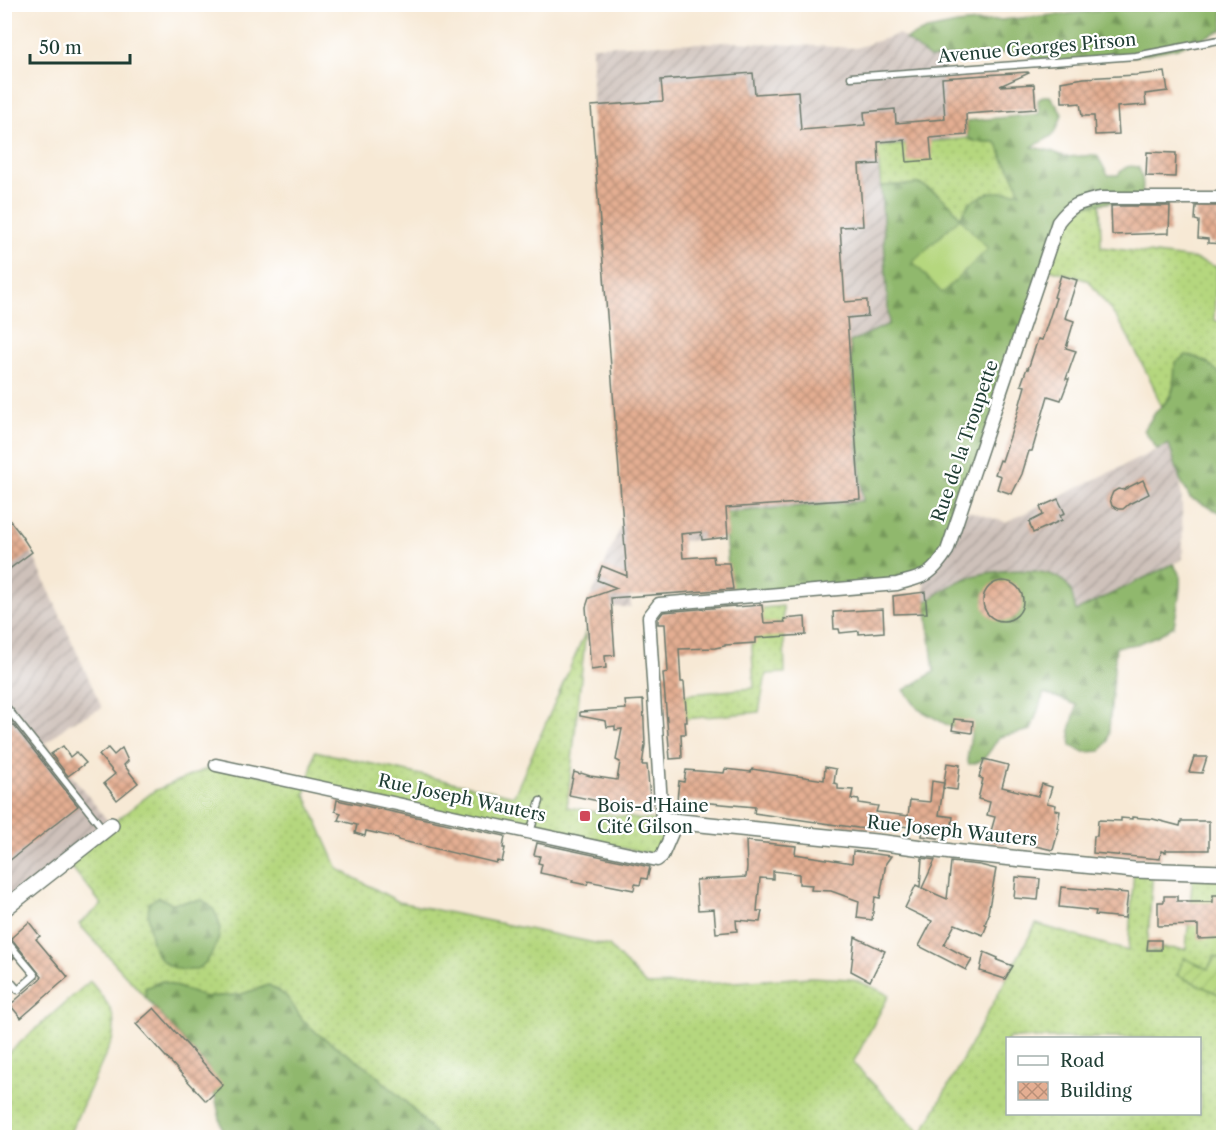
<svg xmlns="http://www.w3.org/2000/svg" width="1228" height="1142" font-family="'Libre Caslon Text',serif">
  <style>
    .industrial { fill: url(#industrial-furrows) }
    .grass { fill: url(#grass-dots); stroke: #6a8a59; stroke-width: 1.5; fill-rule: evenodd }
    .forest { fill: url(#forest-firs); stroke: #587a50; stroke-width: 1.5 }
    .garden { fill: url(#garden-furrows); stroke: #6a8a59; stroke-width: 1.5 }
    .pitch { fill: #b5d77e; stroke: #6a8a59; stroke-width: 1.5 }
    .building { fill: url(#building-cross-hatch) }
    .lines { fill: none; stroke-linecap: round; stroke-linejoin: round }
    .service-casing { stroke: #6b796c; stroke-width: 9 }
    .minor-casing { stroke: #6b796c; stroke-width: 15 }
    .tertiary-casing { stroke: #6b796c; stroke-width: 18 }
    .service { stroke: #fff; stroke-width: 6 }
    .minor { stroke: #fff; stroke-width: 12 }
    .tertiary { stroke: #fff; stroke-width: 15 }
    .poi-dot { fill: #d1495b; stroke: #fff; stroke-width: 2 }
    .labels { text-anchor: middle; dominant-baseline: central; stroke-width: 4.5; stroke-linejoin: round; paint-order: stroke }
    .street-label { font-size: 18px; fill: #1f3d34; stroke: #fff }
    .poi-label { font-size: 18px; fill: #1f3d34; stroke: #fff; text-anchor: start }
  </style>
  <defs>
    <pattern id="industrial-furrows" width="10" height="10" patternUnits="userSpaceOnUse" patternTransform="scale(1.5)"><rect width="10" height="10" fill="#cec1ba"/><path d="M-1 1l2-2M0 10L10 0M9 11l2-2" fill="none" stroke="#a79e98"/></pattern>
    <pattern id="grass-dots" width="8" height="8" patternUnits="userSpaceOnUse" patternTransform="scale(1.5)"><rect width="8" height="8" fill="#b5d77e"/><path d="M2 2h.1M6 6h.1" fill="none" stroke="#9bb96e" stroke-width="1.8" stroke-linecap="round"/></pattern>
    <pattern id="forest-firs" width="22" height="20" patternUnits="userSpaceOnUse" patternTransform="scale(1.5)"><rect width="22" height="20" fill="#90b86d"/><path d="M5 1l3.5 6h-7zM16 11l3.5 6h-7z" fill="#75975a"/></pattern>
    <pattern id="garden-furrows" width="10" height="10" patternUnits="userSpaceOnUse" patternTransform="scale(1.5)"><rect width="10" height="10" fill="#b5d77e"/><path d="M-1 1l2-2M0 10L10 0M9 11l2-2" fill="none" stroke="#9bb96e"/></pattern>
    <pattern id="building-cross-hatch" width="8" height="8" patternUnits="userSpaceOnUse" patternTransform="scale(1.5)"><rect width="8" height="8" fill="#e4ae92"/><path d="M0 0l8 8M0 8l8-8" fill="none" stroke="#b88f78"/></pattern>
  </defs>
  <rect width="100%" height="100%" fill="#fff"/>
  <filter id="ink" filterUnits="userSpaceOnUse"><feTurbulence type="fractalNoise" baseFrequency=".0167" numOctaves="2"/><feDisplacementMap in="SourceGraphic" scale="12" xChannelSelector="R" yChannelSelector="G"/><feConvolveMatrix kernelMatrix="1 2 1 2 8 2 1 2 1" color-interpolation-filters="sRGB"/></filter>
  <filter id="wash" filterUnits="userSpaceOnUse"><feTurbulence type="fractalNoise" baseFrequency=".008" numOctaves="4" result="noise"/><feDisplacementMap in="SourceGraphic" scale="24" xChannelSelector="R" yChannelSelector="G"/><feGaussianBlur stdDeviation="1.35" result="paint"/><feColorMatrix in="noise" values="0 0 0 0 0 0 0 0 0 0 0 0 0 0 0 0 0 1.4 0 .05"/><feComposite in="paint" operator="in"/></filter>
  <g filter="url(#wash)">
    <rect width="100%" height="100%" fill="#f7e9d5"/>
    <g class="industrial">
      <path d="M899,34L930,58H942L950,140L878,147L881,186L889,324L850,342L863,502L723,513L725,538L627,545V570L631,607H609L588,604L624,518L592,110V46L736,42L856,48Z"/>
      <path d="M1169,444L1180,479L1182,504L1183,559L1075,612L934,672L923,577L961,509L1006,522Z"/>
      <path d="M4,519L33,555L102,708L70,723L46,743L111,825L4,909Z"/>
    </g>
    <g class="grass">
      <path d="M968,138L976,142H995L999,146L1003,159L1011,171L1021,192L990,193L970,202L960,218L921,184L881,186L877,147Z"/>
      <path d="M1100,198L1101,247L1195,259L1217,267L1214,320L1223,323V377L1207,362L1175,363C1174,383 1175,393 1161,407L1152,383L1123,327L1089,281L1043,267L1058,222Z"/>
      <path d="M783,606L785,673L766,674L759,712L684,719L682,696L690,694L754,688L750,609Z"/>
      <path d="M586,631L567,807L638,819L677,821L662,856L308,786L305,794L338,869L399,902L609,946L646,985L719,983L811,977L850,979L870,986L889,995L853,1063L922,1134L1036,924L1128,951L1134,870L1153,871L1147,952H1159L1160,948L1186,949L1193,873H1223V960L1214,956L1208,969L1177,975L1223,996V1137H438L409,1105L368,1068L318,1034L302,1019L286,996L269,985L239,995L204,997L162,981L145,988L146,998L79,924L102,905L66,860L154,791L216,765L308,785L315,751L514,796ZM1008,1038H1200V1114H1008Z"/>
      <path d="M90,981C107,1003 119,1012 112,1041L68,1137H5V1056Z"/>
    </g>
    <g class="forest">
      <path d="M1223,5V30L1177,48L1136,56L1034,64L1030,51L930,58L905,39L927,30L957,24L1108,10Z"/>
      <path d="M1043,96H1050L1057,106L1062,114C1055,140 1052,135 1032,147L1051,151L1066,157L1097,155L1108,175H1118C1124,167 1128,165 1138,167C1144,177 1143,186 1142,198L1069,208L947,551L923,577L731,598L723,513L863,501L850,342L889,324L881,186L921,184L939,195L952,206L960,218L970,202L990,192H1020L1011,171L1003,159L999,146L995,142H976L968,138L966,121L1039,114L1038,100Z"/>
      <path d="M1186,355C1204,358 1211,365 1223,377V514L1190,498L1180,479L1169,444L1157,449L1144,430L1155,413L1170,398L1174,386L1175,363Z"/>
      <path d="M1173,564C1176,568 1179,572 1180,577C1182,589 1176,613 1174,626L1157,636L1137,644L1116,647L1108,741L1101,751L1085,752L1071,746L1070,730L1077,705L1044,693L1031,730L999,737C991,749 985,764 969,764L967,760L972,729L951,727L918,709L904,690L934,672L926,602C938,595 949,585 962,580C985,569 1056,562 1070,589C1073,595 1074,605 1076,611Z"/>
      <path d="M158,897L171,903L203,900C210,905 217,913 219,922C223,936 210,964 196,969C182,973 163,966 156,953C150,942 147,915 149,903Z"/>
      <path d="M162,981L204,997L239,995L269,985L286,996L302,1019L318,1034L368,1068L409,1105L438,1137H224L209,1069L146,998L145,988Z"/>
    </g>
    <path class="garden" d="M1215,956L1223,960V996L1177,975L1184,958L1208,969Z"/>
    <path class="pitch" d="M960,218L988,249L942,293L913,262Z"/>
    <g id="blocks">
      <g class="building">
        <path d="M1028,72L1029,73L1000,86L1034,84L1036,109L966,114L967,135L930,138L932,160L907,162L905,140L878,142L879,164L859,165L863,226L840,227L845,302L867,300V306L868,316L847,318L860,499L726,508L728,537L702,540L701,532L681,534L683,558L713,556L714,563H729L733,589L611,598L615,655L605,656L606,668L591,670L586,607L589,598L617,588L597,580L602,566L627,576L591,106L663,101L661,80L753,73L755,94L798,91L801,130L865,125L864,112L895,109L896,123L945,119L942,78Z"/>
        <path d="M1165,72L1168,91L1145,94L1146,105L1117,107L1119,134L1095,135L1094,116H1082L1080,103L1071,104V102H1062L1061,82L1084,78L1136,75Z"/>
        <path d="M1147,152L1176,153L1175,177L1146,176Z"/>
        <path d="M1111,206H1170L1169,233L1112,235Z"/>
        <path d="M1196,206H1224V244L1208,243V239L1198,238L1199,221L1195,220Z"/>
        <path d="M1061,275L1077,280L1065,318L1074,321L1066,348L1076,351L1066,379H1069L1061,400L1048,396L1032,451H1029L1022,474L1012,494L997,489L1001,476L995,474L1000,460L1002,461L1016,418L1025,386L1021,385L1023,379L1027,368L1028,369L1038,339L1042,340L1056,298L1054,297Z"/>
        <path d="M1143,480L1149,494L1129,504L1123,509H1118L1112,506L1110,499L1113,492L1118,489L1123,490Z"/>
        <path d="M1058,499L1065,513L1060,515L1062,520L1033,533L1029,522L1043,515L1040,507Z"/>
        <path d="M4,513L21,535L32,552L4,573Z"/>
        <circle cx="1003" cy="601" r="20"/>
        <path d="M925,592L927,613L894,614L893,596Z"/>
        <path d="M762,605L764,623L785,622L784,619L805,617L806,635L756,638V643L725,645V646L715,648L679,649L681,682H684L687,722H685L686,734H681L682,758L670,759L663,673L668,672L665,624H658V619L663,612L735,606V607Z"/>
        <path d="M883,609L884,632L859,634V631L840,633L839,629H834L833,612Z"/>
        <path d="M643,700L645,745L642,765H647L651,808L627,807L569,795L574,772L580,774L581,773L590,776L617,780L620,762L616,760L622,729L615,730V726L607,727L606,721L580,716V712L626,709L625,701Z"/>
        <path d="M4,713L78,806L4,865Z"/>
        <path d="M954,719L973,721L972,733L952,730Z"/>
        <path d="M63,746L70,757L76,752L86,763L68,776L51,754Z"/>
        <path d="M108,748L114,755L122,748L128,761L124,765L138,783L117,800L104,783L115,774L99,755Z"/>
        <path d="M1194,757H1207L1202,773L1189,772Z"/>
        <path d="M984,759L1008,765L1002,787L1038,796L1042,784L1052,787L1047,803L1056,805L1055,810L1060,811L1057,828L1059,829L1053,850L1035,846L1036,841L1017,838L1006,837L1004,845L988,842L995,817L987,815L990,802L978,799L983,779L979,777Z"/>
        <path d="M947,763L960,765L957,790L943,788Z"/>
        <path d="M825,767L836,769L834,783L838,784V789L853,790L851,799L859,800V803L878,806L876,812L908,816L910,800L930,802L932,781L944,783L939,815L953,817L952,824L945,839L922,836L923,829L887,824L885,831L858,828L754,813L755,807L677,800L679,781L684,782L686,770L724,773L725,769L751,772L752,769L824,780Z"/>
        <path d="M337,800L505,836L503,848H505L502,862L497,861L496,863L398,840V838L366,831L365,836L355,833L357,825L338,820L341,813L335,811Z"/>
        <path d="M1132,817L1153,819L1180,826L1181,821H1209V850H1166V852L1161,851L1160,859L1093,853L1094,836H1097L1098,820L1121,821V818L1132,819Z"/>
        <path d="M746,841L796,846L795,854L852,863L853,851L891,856L886,863L880,898L875,897L872,920L857,918L859,901L831,891L811,890L812,885L799,884V874L773,871V879L760,878L757,911H762L760,922L736,920L737,931L716,933L714,909L698,910L696,880L746,877L747,867Z"/>
        <path d="M537,843L650,867L647,879L642,878L640,885L635,884L634,890L588,881L587,885L572,882L573,880L540,873L542,864L538,863L540,856L534,855Z"/>
        <path d="M922,858L935,860L922,888L947,899L951,862L980,865L996,869L988,913L989,914L985,924L987,925L983,935L955,924L944,945L972,960L966,970L919,946L932,921L905,908L916,885L920,887Z"/>
        <path d="M1016,877L1040,879L1038,900L1014,898Z"/>
        <path d="M1061,887L1128,893L1125,918L1095,915L1096,911L1059,907Z"/>
        <path d="M1213,895H1224V938L1198,939V925L1158,926V902H1164V896H1177V901H1186V902H1213Z"/>
        <path d="M29,922L40,936L36,939L68,977L21,1018L10,1005L42,977L11,938Z"/>
        <path d="M855,937L885,951L870,981L851,971Z"/>
        <path d="M1148,940H1161V950H1147Z"/>
        <path d="M4,947L14,958L4,966Z"/>
        <path d="M984,952L998,958L997,960L1013,966L1005,979L980,971Z"/>
        <path d="M154,1008L223,1085L206,1101L136,1024Z"/>
      </g>
    </g>
  </g>
  <g filter="url(#ink)">
    <use href="#blocks" fill-opacity="0" stroke="#6b796c" stroke-width="1.5"/>
    <g class="lines">
      <defs>
        <g id="service">
          <path d="M851,77L1136,56L1224,39"/>
          <path d="M4,704L104,830"/>
          <path d="M530,832L540,801"/>
          <path d="M4,938L35,975L18,990L4,974"/>
        </g>
        <g id="minor">
          <path d="M216,765L657,860L662,856L677,821"/>
          <path d="M662,820L649,617L659,604L897,584C926,576 930,577 947,551L1058,222C1072,204 1078,203 1100,198H1224"/>
        </g>
        <g id="tertiary">
          <path d="M662,820L885,843L952,852L1134,870L1224,873"/>
          <path d="M4,909L111,825"/>
        </g>
      </defs>
      <use href="#service" class="service-casing"/>
      <use href="#minor" class="minor-casing"/>
      <use href="#tertiary" class="tertiary-casing"/>
      <use href="#service" class="service"/>
      <use href="#minor" class="minor"/>
      <use href="#tertiary" class="tertiary"/>
    </g>
  </g>
  <rect class="poi-dot" x="579" y="810" width="12" height="12" rx="3"/>
  <g class="labels">
    <g class="street-label">
      <text transform="translate(1037 48) rotate(-5)">Avenue Georges Pirson</text>
      <text transform="translate(965 441) rotate(-71)">Rue de la Troupette</text>
      <text transform="translate(462 798) rotate(12)">Rue Joseph Wauters</text>
      <text transform="translate(952 831) rotate(6)">Rue Joseph Wauters</text>
    </g>
    <g class="poi-label">
      <text x="597" y="806">Bois-d'Haine<tspan x="597" dy="21">Cité Gilson</tspan></text>
    </g>
  </g>
  <rect width="1228" height="1142" fill="none" stroke="#fff" stroke-width="24"/>
  <rect x="1006" y="1037" width="195" height="78" fill="#ffffff" stroke="#a5b1ae" stroke-width="1.5"/>
  <rect x="1018" y="1056" width="30" height="9" fill="#ffffff" stroke="#a5b1ae" stroke-width="1.5"/>
  <text x="1060" y="1067" font-size="18" fill="#1f3d34">Road</text>
  <rect x="1018" y="1082" width="30" height="18" fill="url(#building-cross-hatch)" stroke="#a5b1ae" stroke-width="1.5"/>
  <text x="1060" y="1097" font-size="18" fill="#1f3d34">Building</text>
  <path d="M30 54v9h100v-9" fill="none" stroke="#1f3d34" stroke-width="3"/>
  <text x="39" y="54" font-size="18" fill="#1f3d34" stroke="#ffffff" stroke-width="4.5" paint-order="stroke">50 m</text>
</svg>
